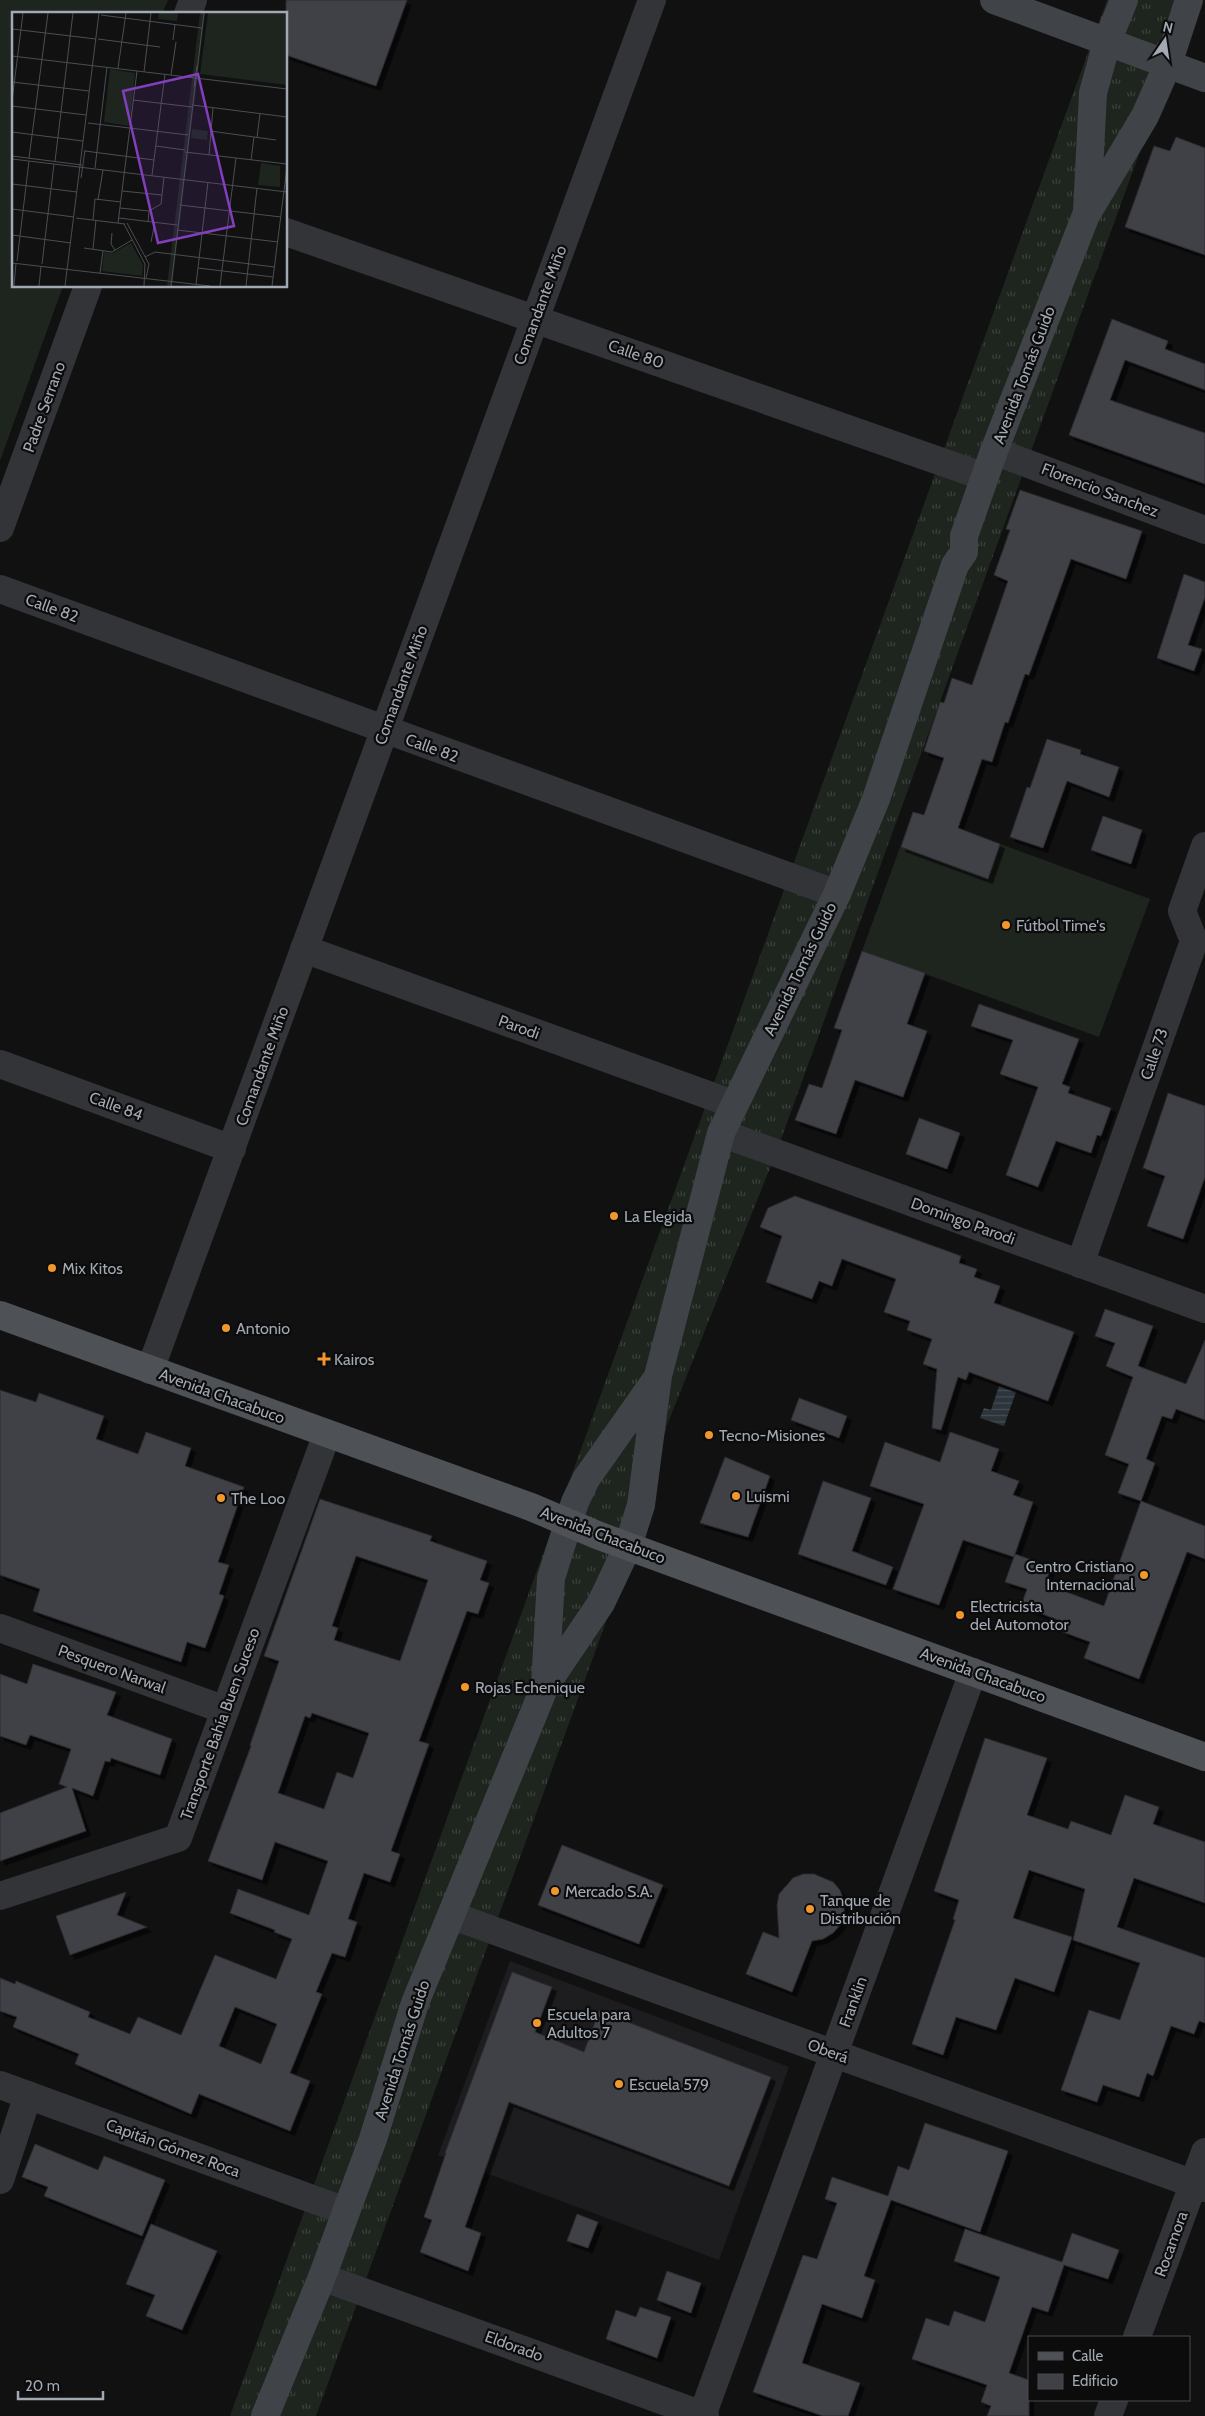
<svg xmlns="http://www.w3.org/2000/svg" width="1205" height="2416" font-family="Cabin,sans-serif">
  <style>
    .built { fill: #1d1d1f }
    .grass { fill: url(#grass-tufts) }
    .garden { fill: #1d251e }
    .water { fill: url(#water-rules) }
    .building { fill: #404146; stroke: #2b2b2e; fill-rule: evenodd; filter: url(#shadow) }
    .lines { fill: none; stroke-linecap: round; stroke-linejoin: round }
    .street { stroke: #323437; stroke-width: 28 }
    .secondary { stroke: #404347; stroke-width: 28 }
    .primary { stroke: #4e5156; stroke-width: 28 }
    .poi-dot { fill: #f1972b; stroke: #0c0c0d; stroke-width: 2 }
    .labels { text-anchor: middle; dominant-baseline: central; stroke-width: 4.5; stroke-linejoin: round; paint-order: stroke }
    .street-label { font-size: 16px; fill: #a2a9b3; stroke: #0c0c0d }
    .poi-label { font-size: 16px; fill: #a2a9b3; stroke: #0c0c0d; text-anchor: start }
    .inset-road { fill: none; stroke: #4b4e52; stroke-width: 1 }
    .view { fill: #813fbd; fill-opacity: 0.15; stroke: #813fbd; stroke-width: 2.5 }
    .inset-edge { fill: none; stroke: #a2a9b3; stroke-width: 2.5 }
  </style>
  <defs>
    <pattern id="grass-tufts" width="24" height="20" patternUnits="userSpaceOnUse" patternTransform="scale(1.25)"><rect width="24" height="20" fill="#1d251e"/><path d="M3 7l-1-3M5 7V3M7 7l1-3M15 17l-1-3M17 17v-4M19 17l1-3" fill="none" stroke="#3b423c"/></pattern>
    <pattern id="water-rules" width="6" height="5" patternUnits="userSpaceOnUse" patternTransform="scale(1.25)"><rect width="6" height="5" fill="#2b353b"/><path d="M0 2.5h6" fill="none" stroke="#474f55"/></pattern>
    <filter id="shadow"><feDropShadow dx="4.5" dy="4.5" stdDeviation="0" flood-color="#0009"/></filter>
  </defs>
  <rect width="100%" height="100%" fill="#111112"/>
  <path class="built" d="M510,1961L789,2067L719,2260L438,2155Z"/>
  <path class="grass" d="M1107,0H1195L776,1153L667,1425L633,1548L316,2416H230Z"/>
  <g class="garden">
    <path d="M0,0H168L162,14H14V286H63L0,461Z"/>
    <path d="M913,812L1150,899L1099,1037L862,951Z"/>
  </g>
  <path class="water" d="M999,1386L1016,1392L1004,1426L980,1418L984,1408L991,1410Z"/>
  <g class="building">
    <path d="M286,0H407L376,86L286,55Z"/>
    <path d="M1176,137L1205,148V255L1125,227L1154,146L1170,151Z"/>
    <path d="M1112,319L1168,341L1165,349L1205,364V390L1125,360L1110,400L1205,433V484L1069,435Z"/>
    <path d="M1020,490L1142,531L1126,579L1071,559L1029,675L1025,674L1008,723L1005,722L992,762L982,759L958,828L1000,844L988,879L901,847L913,812L924,815L944,758L924,751L940,702L944,703L952,678L972,685L1008,581L994,575L1010,530L1006,529Z"/>
    <path d="M1184,574L1205,582V597L1188,645L1202,649L1194,671L1157,658Z"/>
    <path d="M1047,739L1081,750L1080,754L1119,767L1109,797L1067,781L1043,848L1010,837L1027,787L1030,788Z"/>
    <path d="M1103,816L1142,830L1131,864L1091,850Z"/>
    <path d="M862,951L925,973L907,1024L927,1031L903,1097L855,1080L836,1134L795,1120L809,1084L822,1088L842,1030L834,1028Z"/>
    <path d="M979,1004L1079,1039L1062,1084L1070,1087L1068,1093L1111,1108L1101,1136L1097,1135L1091,1153L1056,1141L1038,1187L1006,1175L1038,1087L1000,1074L1013,1040L971,1026Z"/>
    <path d="M1168,1093L1205,1106V1177L1183,1239L1147,1226L1165,1176L1143,1168Z"/>
    <path d="M919,1118L960,1133L947,1169L906,1154Z"/>
    <path d="M795,1196L961,1256L959,1263L977,1269L974,1277L1000,1286L994,1303L1074,1332L1048,1401L969,1372L966,1380L958,1377L941,1430L932,1428L937,1369L923,1364L932,1339L907,1330L910,1321L884,1312L896,1279L842,1259L832,1286L819,1281L812,1299L766,1282L782,1236L760,1227L768,1208Z"/>
    <path d="M1105,1309L1153,1326L1138,1366L1186,1384L1205,1340V1420L1176,1409L1172,1419L1162,1416L1146,1459L1155,1463L1141,1501L1118,1493L1129,1464L1105,1455L1133,1377L1106,1366L1115,1343L1095,1336Z"/>
    <path d="M0,1390L36,1402L39,1393L104,1416L96,1439L138,1454L146,1432L191,1448L185,1466L244,1487L218,1562L229,1565L219,1594L224,1596L205,1648L187,1642L181,1662L33,1611L40,1589L0,1575Z"/>
    <path d="M799,1398L847,1416L839,1438L791,1420Z"/>
    <path d="M950,1432L999,1449L991,1471L1019,1481L1013,1495L1033,1502L1014,1557L963,1540L939,1605L893,1589L924,1504L870,1486L885,1442L940,1462Z"/>
    <path d="M725,1457L770,1476L748,1537L700,1523Z"/>
    <path d="M823,1481L871,1498L852,1551L893,1567L886,1585L798,1554Z"/>
    <path d="M320,1499L432,1536L430,1541L487,1561L480,1580L489,1583L478,1614L467,1611L419,1741L429,1744L391,1851L400,1854L390,1882L364,1873L348,1919L357,1922L345,1957L332,1953L316,1992L322,1994L290,2073L310,2081L290,2131L199,2094L191,2114L75,2064L79,2054L13,2027L17,2017L0,2011V1978L15,1984L16,1981L90,2012L88,2017L130,2034L138,2017L181,2035L215,1955L276,1979L292,1939L274,1932L275,1930L230,1913L238,1889L309,1915L328,1861L275,1842L262,1880L208,1861L251,1746L250,1745L279,1661L264,1656ZM356,1556L428,1580L400,1661L334,1640L338,1628L332,1626ZM312,1713L369,1733L353,1778L337,1772L324,1809L278,1793L305,1716L310,1718ZM235,2007L277,2024L261,2064L219,2046Z"/>
    <path d="M1141,1501L1205,1526V1559L1187,1552L1139,1679L1084,1658L1090,1642L1063,1632L1066,1623L1021,1606L1027,1589L1005,1582L1015,1554L1051,1567L1045,1584L1104,1606Z"/>
    <path d="M33,1664L116,1692L107,1715L172,1739L160,1775L111,1758L110,1762L105,1761L93,1796L72,1788L86,1831L0,1861V1813L67,1787L59,1784L71,1749L30,1735L26,1745L0,1736V1674L27,1684Z"/>
    <path d="M985,1738L1047,1758L1027,1815L1068,1829L1071,1821L1111,1835L1125,1795L1159,1807L1153,1824L1205,1842V1903L1134,1878L1117,1927L1205,1958V2023L1199,2021L1194,2034L1171,2026L1153,2076L1147,2073L1139,2097L1103,2085L1097,2102L1061,2090L1089,2010L1120,2020L1140,1963L1073,1940L1085,1889L1029,1870L1013,1918L1072,1937L1054,1992L1015,1978L996,2030L956,2017L943,2055L912,2044L955,1920L953,1919L959,1900L934,1891Z"/>
    <path d="M562,1845L663,1885L639,1944L538,1905Z"/>
    <path d="M803,1874H814L833,1882L840,1890L844,1901V1912L841,1924L833,1933L823,1939L812,1941L792,1992L746,1974L763,1932L779,1938L777,1905L779,1894L793,1878Z"/>
    <path d="M126,1892L117,1915L147,1927L70,1955L56,1916Z"/>
    <path d="M512,1972L552,1987L535,2032L584,2052L599,2011L771,2077L729,2186L509,2102L465,2227L481,2233L468,2271L420,2252L432,2220L424,2217L446,2153H445Z"/>
    <path d="M925,2123L1008,2151L980,2232L891,2200L864,2276L875,2280L862,2318L822,2304L802,2363L860,2383L848,2416H823L753,2392L803,2255L817,2259L837,2203L825,2199L832,2177L888,2196L898,2166L909,2170Z"/>
    <path d="M35,2144L98,2170L104,2156L165,2180L142,2236L44,2196L48,2187L22,2177Z"/>
    <path d="M577,2214L598,2222L588,2248L567,2241Z"/>
    <path d="M151,2224L217,2251L182,2330L146,2316L155,2295L126,2284Z"/>
    <path d="M965,2229L1062,2262L1072,2233L1119,2250L1108,2279L1064,2265L1048,2312L1032,2307L1009,2373L1029,2380V2416H987L991,2406L981,2402L987,2385L912,2359L926,2318L949,2326L954,2311L985,2322L1000,2277L954,2261Z"/>
    <path d="M667,2271L701,2283L691,2313L657,2300Z"/>
    <path d="M640,2307L671,2317L657,2358L606,2339L616,2310L636,2317Z"/>
  </g>
  <g class="lines">
    <g class="street">
      <path d="M188,14L193,0"/>
      <path d="M286,232L985,477"/>
      <path d="M994,451L1205,530"/>
      <path d="M0,528L88,286"/>
      <path d="M0,589L837,894"/>
      <path d="M304,949L733,1104"/>
      <path d="M0,1064L232,1149"/>
      <path d="M721,1133L1205,1309"/>
      <path d="M1080,1264L1194,941L1182,911L1205,846"/>
      <path d="M150,1370L652,0"/>
      <path d="M0,1628L225,1710"/>
      <path d="M0,1896L178,1838L327,1434"/>
      <path d="M451,1915L1205,2188"/>
      <path d="M0,2085L345,2211"/>
      <path d="M0,2180L28,2095"/>
      <path d="M322,2277L705,2416"/>
      <path d="M1137,2337L1205,2152"/>
      <path d="M702,2416L973,1672"/>
      <path d="M1108,2416L1114,2400"/>
    </g>
    <g class="secondary">
      <path d="M994,0L1205,78"/>
      <path d="M1087,211L1093,93L1107,42L1124,0"/>
      <path d="M545,1685L551,1578L575,1502L586,1479L655,1381"/>
      <path d="M265,2416L322,2277L373,2139L415,2003L545,1686L601,1603L628,1546L641,1505L658,1376L721,1133L837,894L876,799L955,565L964,552V536L994,451L1086,215L1145,116L1168,64L1189,0"/>
    </g>
    <path class="primary" d="M0,1315L531,1507L597,1535L1205,1757"/>
  </g>
  <g class="poi-dot">
    <circle cx="1006" cy="925" r="5"/>
    <circle cx="614" cy="1216" r="5"/>
    <circle cx="52" cy="1268" r="5"/>
    <circle cx="226" cy="1328" r="5"/>
    <path d="M321.5 1351.5h5v5h5v5h-5v5h-5v-5h-5v-5h5z"/>
    <circle cx="709" cy="1435" r="5"/>
    <circle cx="736" cy="1496" r="5"/>
    <circle cx="221" cy="1498" r="5"/>
    <circle cx="1144" cy="1575" r="5"/>
    <circle cx="960" cy="1615" r="5"/>
    <circle cx="465" cy="1687" r="5"/>
    <circle cx="555" cy="1891" r="5"/>
    <circle cx="810" cy="1909" r="5"/>
    <circle cx="537" cy="2023" r="5"/>
    <circle cx="619" cy="2084" r="5"/>
  </g>
  <g class="labels">
    <g class="street-label">
      <text transform="translate(540 305) rotate(-70)">Comandante Miño</text>
      <text transform="translate(636 354) rotate(19)">Calle 80</text>
      <text transform="translate(1024 375) rotate(-69)">Avenida Tomás Guido</text>
      <text transform="translate(44 407) rotate(-70)">Padre Serrano</text>
      <text transform="translate(1100 490) rotate(21)">Florencio Sanchez</text>
      <text transform="translate(52 608) rotate(20)">Calle 82</text>
      <text transform="translate(401 685) rotate(-70)">Comandante Miño</text>
      <text transform="translate(432 748) rotate(20)">Calle 82</text>
      <text transform="translate(800 969) rotate(-64)">Avenida Tomás Guido</text>
      <text transform="translate(519 1027) rotate(20)">Parodi</text>
      <text transform="translate(1154 1054) rotate(-71)">Calle 73</text>
      <text transform="translate(262 1066) rotate(-70)">Comandante Miño</text>
      <text transform="translate(116 1106) rotate(20)">Calle 84</text>
      <text transform="translate(963 1221) rotate(20)">Domingo Parodi</text>
      <text transform="translate(222 1396) rotate(20)">Avenida Chacabuco</text>
      <text transform="translate(603 1535) rotate(21)">Avenida Chacabuco</text>
      <text transform="translate(112 1669) rotate(20)">Pesquero Narwal</text>
      <text transform="translate(983 1675) rotate(20)">Avenida Chacabuco</text>
      <text transform="translate(220 1724) rotate(-70)">Transporte Bahía Buen Suceso</text>
      <text transform="translate(853 2002) rotate(-70)">Franklin</text>
      <text transform="translate(402 2050) rotate(-72)">Avenida Tomás Guido</text>
      <text transform="translate(828 2051) rotate(20)">Oberá</text>
      <text transform="translate(173 2148) rotate(20)">Capitán Gómez Roca</text>
      <text transform="translate(1171 2244) rotate(-70)">Rocamora</text>
      <text transform="translate(514 2346) rotate(20)">Eldorado</text>
    </g>
    <g class="poi-label">
      <text x="1016" y="925">Fútbol Time's</text>
      <text x="624" y="1216">La Elegida</text>
      <text x="62" y="1268">Mix Kitos</text>
      <text x="236" y="1328">Antonio</text>
      <text x="334" y="1359">Kairos</text>
      <text x="719" y="1435">Tecno-Misiones</text>
      <text x="746" y="1496">Luismi</text>
      <text x="231" y="1498">The Loo</text>
      <text x="1134" y="1566" text-anchor="end">Centro Cristiano<tspan x="1134" dy="18">Internacional</tspan></text>
      <text x="970" y="1606">Electricista<tspan x="970" dy="18">del Automotor</tspan></text>
      <text x="475" y="1687">Rojas Echenique</text>
      <text x="565" y="1891">Mercado S.A.</text>
      <text x="820" y="1900">Tanque de<tspan x="820" dy="18">Distribución</tspan></text>
      <text x="547" y="2014">Escuela para<tspan x="547" dy="18">Adultos 7</tspan></text>
      <text x="629" y="2084">Escuela 579</text>
    </g>
  </g>
  <g transform="translate(12 12)">
    <rect width="275" height="275" fill="#111112"/>
    <path d="M188,1H193L160,274H155Z" fill="#1d251e"/>
    <path d="M196,1H275V73L188,62Z" fill="#1d251e"/>
    <path d="M119,231L131,253L130,264L90,259L92,240L101,241Z" fill="#1d251e"/>
    <path d="M147,1H166L165,9L146,7ZM98,57L123,61L117,114L92,110ZM180,117L196,119L195,128L179,126ZM249,151L268,154V175L246,173ZM101 249a7 7 0 1 1 14 0a7 7 0 1 1-14 0Z" fill="#1d251e"/>
    <path class="inset-road" d="M89,3L190,16M0,17L84,27M86,27L148,35M161,28L163,12M0,44L275,77M106,56L114,1M132,60L139,1M159,63L164,30M0,70L77,79M182,75L185,54M121,88L180,95M0,89L11,1M180,93L275,105M0,94L74,103M76,111L176,123M198,119L264,128M0,120L71,129M245,126L248,101M144,134L173,138M73,139L142,148M173,140L275,152M197,143L201,96M0,144L70,153M17,146L36,1M0,147L275,180M239,148L242,125M43,149L61,1M83,156L95,55M140,163L153,62M69,166L73,138M0,172L65,180M110,179L150,183M86,188L91,158M168,193L269,205M108,196L137,199M0,197L62,205M64,206L113,212M107,206L165,213M81,208L83,187L109,190M136,210L137,199L149,192L152,165M106,211L125,59M115,211L137,252L134,266M112,212L133,252L132,274M165,218L266,230M100,221L99,232L103,238M0,223L59,231M139,230L143,210M72,236L100,240L120,228M81,237L84,208M133,245L143,240L262,255M5,249L17,149M0,251L198,274M30,252L42,152M186,256L261,265M88,261L91,239M184,273L196,170M2,274L4,251M27,274L29,254M53,274L87,1M159,274L192,1M208,274L224,146M234,274L245,176M260,274L275,155"/>
    <path class="view" d="M186,62L222,214L146,231L111,79Z"/>
    <rect width="275" height="275" class="inset-edge"/>
  </g>
  <rect x="1028" y="2336" width="162" height="65" fill="#0c0c0d" stroke="#484b4f"/>
  <rect x="1038" y="2352" width="25" height="8" fill="#4e5156" stroke="#484b4f"/>
  <text x="1072" y="2361" font-size="15" fill="#a2a9b3">Calle</text>
  <rect x="1038" y="2374" width="25" height="15" fill="#404146" stroke="#484b4f"/>
  <text x="1072" y="2386" font-size="15" fill="#a2a9b3">Edificio</text>
  <g transform="translate(1165 40) rotate(13)" stroke="#0c0c0d" stroke-width="4" paint-order="stroke">
  <path d="M0-4L9 19L0 12L-9 19Z" fill="#a2a9b3"/>
  <text y="-8" font-size="14" font-weight="bold" text-anchor="middle" fill="#a2a9b3">N</text>
  </g>
  <path d="M18 2391v8h85v-8" fill="none" stroke="#a2a9b3" stroke-width="2.5"/>
  <text x="25" y="2391" font-size="15" fill="#a2a9b3" stroke="#0c0c0d" stroke-width="4" paint-order="stroke">20 m</text>
</svg>
